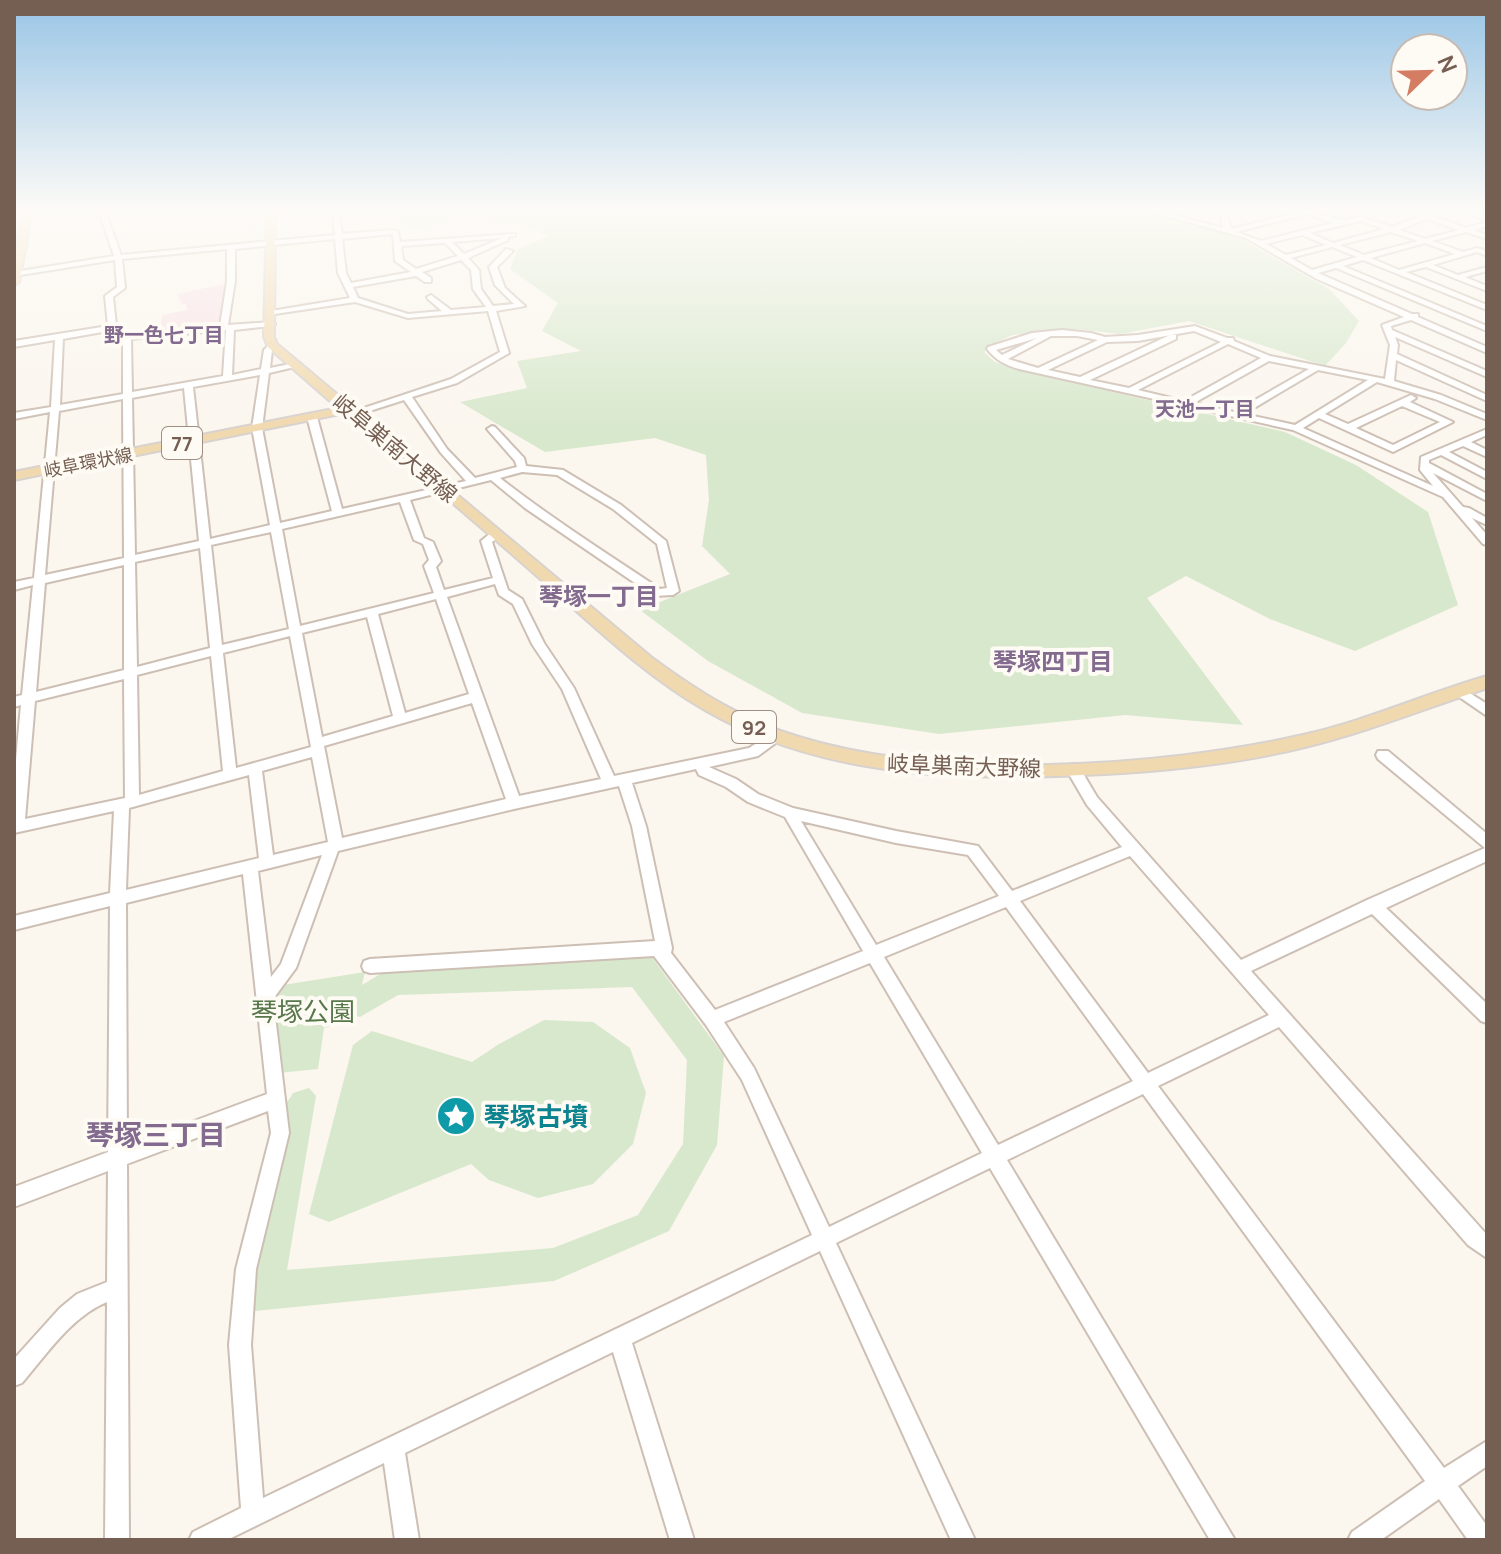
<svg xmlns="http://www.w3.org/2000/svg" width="1501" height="1554" font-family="Manrope,'Noto Sans JP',sans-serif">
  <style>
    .medical { fill: #f8e2e5 }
    .green { fill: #d8e8cd }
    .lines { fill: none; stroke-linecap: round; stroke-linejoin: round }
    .river { fill: #c4dee3; fill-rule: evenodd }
    .minor-casing { stroke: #cdbfb4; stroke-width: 4 }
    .major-casing { stroke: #d8d2cf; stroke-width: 4 }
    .minor { fill: #fff; fill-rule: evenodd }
    .major { fill: #f1d9af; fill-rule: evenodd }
    .labels { text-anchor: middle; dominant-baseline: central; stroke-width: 8; stroke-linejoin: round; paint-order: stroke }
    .far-street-label { font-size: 18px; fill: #755f52; stroke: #fefaf4 }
    .far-neighbourhood-label { font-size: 20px; font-weight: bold; fill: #836b8f; stroke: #fefaf4 }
    .shield { fill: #fefaf4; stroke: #9e8e83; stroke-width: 2 }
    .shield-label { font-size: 20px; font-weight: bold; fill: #755f52 }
    .street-label { font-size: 22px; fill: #755f52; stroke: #fefaf4 }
    .neighbourhood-label { font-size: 24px; font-weight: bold; fill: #836b8f; stroke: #fefaf4 }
    .near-park-label { font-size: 26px; fill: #58784c; stroke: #fefaf4 }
    .near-culture-label { font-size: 26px; font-weight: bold; fill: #0d838f; stroke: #fefaf4; text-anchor: start }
    .near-neighbourhood-label { font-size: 28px; font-weight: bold; fill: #836b8f; stroke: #fefaf4 }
  </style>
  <rect width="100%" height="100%" fill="#fbf6ee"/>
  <path class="medical" d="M229,283L220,327L142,335L144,327L161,325L162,315L187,310L186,304H182L177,294Z"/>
  <g class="green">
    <path d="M392,211H1141L1236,236L1329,289L1359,321L1346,343L1325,366L1189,321L1120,334L1076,329L1012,335L985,348V353L995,362L1053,378L1285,432L1356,465L1428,512L1458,605L1355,651L1270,619L1186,576L1147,598L1243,725L1125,715L939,734L802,713L708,661L640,610L730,574L702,546L709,500L706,455L655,438L545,452L460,402L527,388L517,361L581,351L542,331L558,303L510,269L518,249L549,236L518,223L461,216L417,228L389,216Z"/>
    <path d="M651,956L724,1056L717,1145L669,1231L554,1281L255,1311L252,1269L284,1107L293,1093L309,1088L316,1096L287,1270L553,1248L638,1215L683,1144L687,1060L632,987L398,995L360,1017L353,1015L350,1021L324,1028L318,1069L278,1073L274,994L283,985L365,972L362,985L387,970Z"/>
    <path d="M544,1020L593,1022L630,1048L646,1093L633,1144L593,1184L538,1198L489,1180L471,1164L329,1222L309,1214L353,1045L372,1031L472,1062L499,1044Z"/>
  </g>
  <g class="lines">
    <path class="river" d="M1469,211H1487V218L1471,213Z"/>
    <defs>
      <g id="minor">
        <path d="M99,211H105L121,255L335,235L333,211H339L342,234L392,230L398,232L400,242L515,234V236L508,237V240L468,258L479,270L481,289L493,306L514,304L495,285L489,267L506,249L513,251L497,267L505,288L525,306L496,311L509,353L457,383L412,397L447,449L475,478L517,467L515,461L487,429L492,426L495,427L524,458L526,466L563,470L621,505L666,541L679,591L673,595L654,596L525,508L491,480L410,500L424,538L433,542L441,561L436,567L444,590L493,578L481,541L492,532H500V536L492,542L508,590L522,599L544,643L574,688L614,776L749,748L776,731L783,736L781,739L758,756L709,767L736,779L758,794L793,808L896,831L978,846L1012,891L1122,847L1087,805L1066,769L1073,764L1078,765L1097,797L1241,960L1367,900L1485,848L1378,759L1376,755L1378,751H1388L1487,834V861L1386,908L1487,1004V1023L1481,1021L1372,914L1251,971L1487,1235V1258L1468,1245L1279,1027L1158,1086L1444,1468L1487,1441V1466L1458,1486L1487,1526V1540H1468L1439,1499L1381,1540H1348L1352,1532L1425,1481L1143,1094L1007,1160L1235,1540H1210L990,1168L836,1243L975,1540H951L820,1251L632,1343L694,1540H670L613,1352L405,1453L419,1540H395L384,1463L227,1540H189L193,1532L241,1508L229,1345L236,1269L271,1133L268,1111L127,1164L129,1540H105L107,1302C71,1317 47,1354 22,1383L14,1386V1359L60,1308L77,1294L107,1282L108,1171L14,1207V1187L108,1152L110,906L14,930V916L110,893L114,811L14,833V782L21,705L14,707V697L22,695L33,585L14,590V582L34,578L50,412L14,419V413L51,407L55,340L14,347V341L108,326L105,296L117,287L115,260L14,276V272L114,256ZM393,234L395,261L411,272L351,283L346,273L342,239ZM502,238L464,254L452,242ZM335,239L338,273L350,298L271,311L267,313L268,315L355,302L408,318L488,311L500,352L451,379L349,413L354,416L404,400L441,453L466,481L342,509L317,417L312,414L307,417L332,511L280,523L262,428L269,373L299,366L295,363L270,368L272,350L276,345L272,342L264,350L261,369L232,375L234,330L271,326L275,324L271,322L228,325L235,281V249ZM445,243L458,256L416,269L403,260L401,246ZM227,249V281L220,326L117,335L113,297L125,288L122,259ZM461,260L471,270L473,289L486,307L451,310L431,295L427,297L428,299L442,311L408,314L358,298L353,287L416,276L425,282H431V278L422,272ZM226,330L223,376L132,392L131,339ZM108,331L110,340H123V394L60,405L63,339ZM260,375L252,428L270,525L210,539L193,387ZM184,388L199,541L135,555L132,398ZM123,399L124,558L45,575L59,411ZM522,472L557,475L613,509L657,544L667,588L660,589C606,553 551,518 500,478ZM400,502L414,540L423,544L429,560L424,566L434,593L300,626L282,529ZM271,532L289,629L222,645L211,545ZM200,548L210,648L137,667L135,562ZM124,565V670L36,692L45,583ZM495,584L499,595L513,604L532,644L562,689L601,779L519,796L447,597ZM436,599L469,694L405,713L378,614ZM367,617L393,716L322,737L302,633ZM290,636L311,747L236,768L223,653ZM211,656L223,771L139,795L137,675ZM124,679L125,798L25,819L35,701ZM472,703L506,799L342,838L324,746ZM312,757L328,842L273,855L262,771ZM696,769L699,775L726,787L748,802L785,817L863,951L715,1010L671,953L672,948L646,826L632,783ZM249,775L259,858L126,890L129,808ZM619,786L632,826L655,941L370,959L364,961L362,966L364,971L370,973L654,956L706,1025L742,1080L812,1235L263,1498L251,1345L256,1269L289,1133L273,999L296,968L338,851L514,809ZM801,821L896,843L968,855L999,896L876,945ZM322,855L281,964L271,977L258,871ZM1130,856L1269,1015L1148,1073L1020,901ZM243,874L267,1094L127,1146L126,903ZM1006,907L1133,1081L998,1145L884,957ZM870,963L982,1153L829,1227L754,1068L724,1022Z"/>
        <path d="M1148,211H1160L1223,228L1220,211H1226L1231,229L1301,211H1312L1324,216L1338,211H1348L1331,218L1346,220L1361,217L1392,227L1420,216L1417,214L1420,212L1466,228L1487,222V226L1473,230L1487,235V239L1466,232L1432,241L1463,252L1477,248L1487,251V256L1477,252L1433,265L1458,275L1487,267V271L1465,277L1487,286V291L1426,267L1406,272L1487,305V310L1363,260L1343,266L1487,326V331L1336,268L1318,273L1412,314H1418V317L1487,347V353L1411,320L1391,326L1392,330L1487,371V377L1395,337L1398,345L1397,354L1487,395V401L1396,360L1394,381L1441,395L1487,414V420L1435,399L1377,382L1325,414L1348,424L1411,395L1416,398L1410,402L1453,422L1393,452L1319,418L1303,428L1433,486L1420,470L1421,457L1487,429V435L1471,442L1487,450V457L1463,446L1449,452L1487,472V479L1441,455L1429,460V463L1487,494V501L1433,473L1463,507L1469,508L1487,518V525L1472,518L1487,535V545L1483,544L1443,497L1293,430L1019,369C1005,365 996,360 987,349L988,347L1032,333L1062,330L1091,333L1105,337L1138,335L1195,326L1227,338H1233L1234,341L1270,356L1385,379L1390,345L1382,325L1404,317L1317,279L1246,238ZM1307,214L1333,223L1261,241L1236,232ZM1427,219L1459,230L1425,239L1399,230ZM1361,221L1384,229L1333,243L1310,233ZM1391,232L1418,241L1364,255L1340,245ZM1302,235L1326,245L1286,255L1266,244ZM1425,243L1455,254L1399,270L1371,258ZM1332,247L1357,257L1312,270L1291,258ZM1194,331L1221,342L1129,388L1090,380L1176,339V335H1170L1080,377L1048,370L1107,342L1138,341ZM1051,336H1077L1098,340L1038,368L1008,359ZM1037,338L1002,355L996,350ZM1228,344L1261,358L1184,401L1138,390ZM1269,361L1309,369L1234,412L1194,403ZM1318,370L1368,380L1295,425L1244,414ZM1402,406L1440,422L1393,445L1356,428Z"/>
        <path d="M1463,211H1473L1487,217V221Z"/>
        <path d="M1460,687L1487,704V716L1455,694L1454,691Z"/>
      </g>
      <g id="major">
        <path d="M24,211H32L19,282L14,285V258Z"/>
        <path d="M267,211H275L274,337L277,344L651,657C697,691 744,721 799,737C941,781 1158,768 1303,735C1366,721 1425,694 1487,676V688C1426,708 1367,732 1305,747C1233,765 1157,772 1083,775C954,781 819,776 705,710C646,676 596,628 545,583C479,525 413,469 345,413L14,480V472L338,408L268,347L264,337Z"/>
      </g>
    </defs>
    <use href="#minor" class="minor-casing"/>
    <use href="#major" class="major-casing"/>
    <use href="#minor" class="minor"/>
    <use href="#major" class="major"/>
  </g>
  <linearGradient id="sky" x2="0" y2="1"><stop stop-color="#99c5e6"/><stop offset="0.49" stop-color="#fdfbf7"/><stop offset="1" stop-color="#fdfbf7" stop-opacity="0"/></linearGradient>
  <rect width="1501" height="429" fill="url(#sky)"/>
  <defs>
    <symbol id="sight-disc" viewBox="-11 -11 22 22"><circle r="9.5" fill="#0f9aa8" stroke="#fefaf4"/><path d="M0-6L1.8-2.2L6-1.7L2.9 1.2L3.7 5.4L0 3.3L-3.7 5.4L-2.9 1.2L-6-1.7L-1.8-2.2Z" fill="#fff"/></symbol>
  </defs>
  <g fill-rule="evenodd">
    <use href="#sight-disc" x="434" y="1094" width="44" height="44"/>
  </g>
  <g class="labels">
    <g class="far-street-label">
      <text transform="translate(88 462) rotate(-11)">岐阜環状線</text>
    </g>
    <g class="far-neighbourhood-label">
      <text x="164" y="334">野一色七丁目</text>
      <text x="1205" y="408">天池一丁目</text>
    </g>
    <g class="shield">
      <rect x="162" y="427" width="40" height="32" rx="6"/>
      <rect x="732" y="711" width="44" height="32" rx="6"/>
    </g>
    <g class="shield-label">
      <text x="182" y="443">77</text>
      <text x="754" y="727">92</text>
    </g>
    <g class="street-label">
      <text transform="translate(395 448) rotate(40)">岐阜巣南大野線</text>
      <text transform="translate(964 766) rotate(2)">岐阜巣南大野線</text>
    </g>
    <g class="neighbourhood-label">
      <text x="599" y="595">琴塚一丁目</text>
      <text x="1053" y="660">琴塚四丁目</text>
    </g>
    <g class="near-park-label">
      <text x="303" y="1011">琴塚公園</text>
    </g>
    <g class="near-culture-label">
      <text x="484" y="1116">琴塚古墳</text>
    </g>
    <g class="near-neighbourhood-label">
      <text x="156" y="1134">琴塚三丁目</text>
    </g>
  </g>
  <rect width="1501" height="1554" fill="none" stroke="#755f52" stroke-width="32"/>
  <g transform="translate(1429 72) rotate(67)"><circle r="38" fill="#fefaf4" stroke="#c7bcb3" stroke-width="2"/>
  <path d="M0-6L14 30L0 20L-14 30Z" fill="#d57d63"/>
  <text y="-12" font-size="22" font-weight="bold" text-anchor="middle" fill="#755f52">N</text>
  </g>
</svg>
